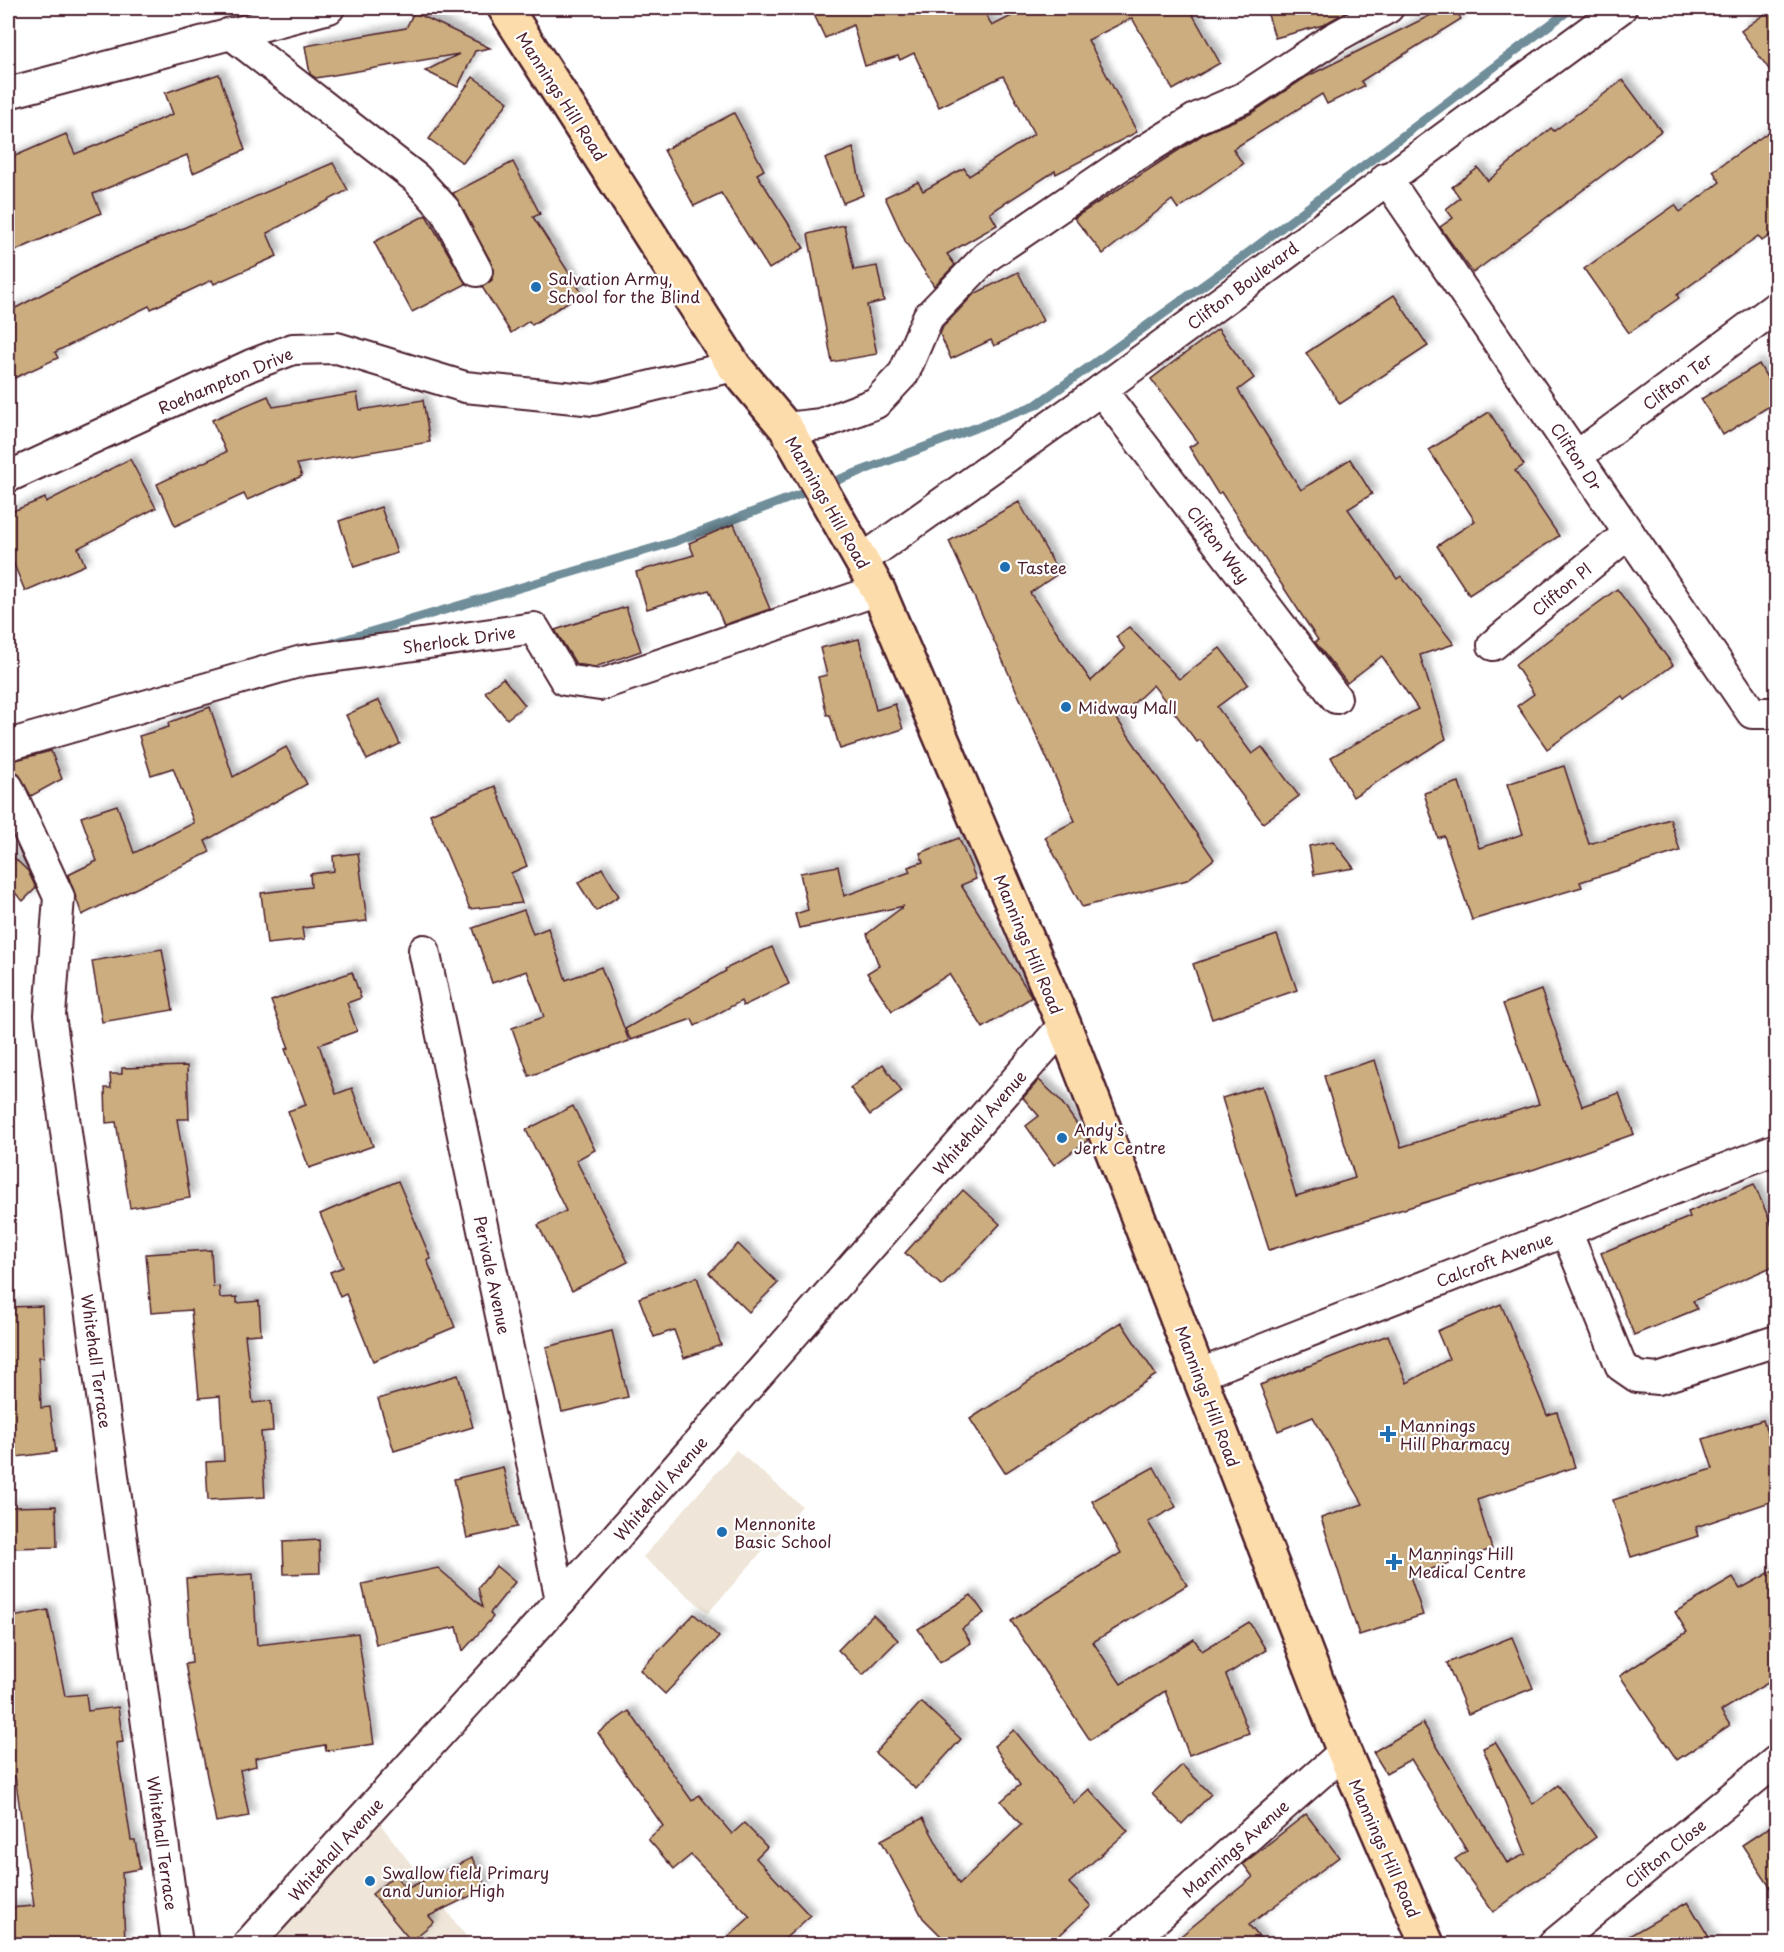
<svg xmlns="http://www.w3.org/2000/svg" width="1784" height="1952" font-family="'Playpen Sans',sans-serif">
  <style>
    .built { fill: #efe6d9 }
    .lines { fill: none; stroke-linecap: round; stroke-linejoin: round }
    .stream { stroke: #6f8d9a; stroke-width: 9 }
    .building { fill: #cbad7f; stroke: #4a1f2b; stroke-width: 1.5; filter: url(#shadow) }
    .minor-casing { stroke: #4a1f2b; stroke-width: 34 }
    .major-casing { stroke: #4a1f2b; stroke-width: 38 }
    .minor { stroke: #fff; stroke-width: 30 }
    .major { stroke: #fddcac; stroke-width: 33 }
    .poi-dot { fill: #1f6fb2; stroke: #fff; stroke-width: 2 }
    .labels { text-anchor: middle; dominant-baseline: central; stroke-width: 4.5; stroke-linejoin: round; paint-order: stroke }
    .street-label { font-size: 16px; fill: #4a1f2b; stroke: #fff }
    .poi-label { font-size: 16px; fill: #4a1f2b; stroke: #fff; text-anchor: start }
  </style>
  <defs>
    <filter id="shadow"><feDropShadow dx="5.5" dy="-5.5" stdDeviation="3" flood-color="#0004"/></filter>
  </defs>
  <rect width="100%" height="100%" fill="#fff"/>
  <filter id="ink" filterUnits="userSpaceOnUse"><feTurbulence type="fractalNoise" baseFrequency=".0167" numOctaves="2"/><feDisplacementMap in="SourceGraphic" scale="12" xChannelSelector="R" yChannelSelector="G"/><feConvolveMatrix kernelMatrix="1 2 1 2 8 2 1 2 1" color-interpolation-filters="sRGB"/></filter>
  <g filter="url(#ink)">
    <g class="built">
      <path d="M736,1450L802,1506L708,1613L643,1557Z"/>
      <path d="M375,1817L472,1944H260Z"/>
    </g>
    <g class="lines">
      <path class="stream" d="M333,643L671,543L1036,405L1240,259L1572,8"/>
    </g>
    <g class="building">
      <path d="M811,8H983L992,26L1027,8H1189L1220,63L1173,90L1132,18L1088,40L1137,132L1056,174L1055,171L990,213L997,225L947,254L955,265L934,286L906,243L885,197L918,182L923,191L964,168L969,176L1034,134L1003,76L939,107L914,53L900,60L898,56L865,66L853,25L825,38Z"/>
      <path d="M1266,8H1353L1323,25L1275,38Z"/>
      <path d="M1445,8H1455L1461,19L1361,81L1364,86L1327,104L1322,94L1233,149L1243,164L1178,209L1172,200L1103,254L1074,218L1205,133L1250,114L1306,77Z"/>
      <path d="M1773,8H1776V79L1741,31Z"/>
      <path d="M414,12L490,48L475,51L458,87L425,71L459,54L316,78L310,74L305,46L406,28Z"/>
      <path d="M219,74L245,150L193,173L187,155L93,194L101,213L8,254V159L66,134L75,154L173,114L165,93Z"/>
      <path d="M473,77L508,102L463,163L429,139Z"/>
      <path d="M1623,80L1661,131L1473,273L1440,227L1453,218L1446,209L1460,198L1452,187L1478,168L1488,181L1551,128L1554,131Z"/>
      <path d="M734,113L764,170L757,174L804,248L769,269L721,193L694,206L664,150Z"/>
      <path d="M1776,127V231L1762,241L1758,236L1677,295L1679,298L1629,333L1584,269L1675,205L1680,212L1720,182L1713,171Z"/>
      <path d="M853,148L863,195L843,203L825,159Z"/>
      <path d="M513,162L540,214L533,217L582,293L532,325L529,321L511,333L482,287L492,280V264L453,193Z"/>
      <path d="M333,163L348,190L267,233L277,256L214,284L212,280L151,309L149,306L55,352L58,358L8,381V312L98,265Z"/>
      <path d="M426,215L466,284L412,312L374,242Z"/>
      <path d="M844,225L854,270L877,266L884,301L867,305L877,354L832,362L808,234Z"/>
      <path d="M1018,272L1043,321L994,346L991,340L951,359L940,334L943,327L974,294Z"/>
      <path d="M1394,295L1428,346L1340,404L1306,353Z"/>
      <path d="M1218,329L1254,378L1238,390L1301,490L1350,459L1372,494L1348,509L1397,579L1401,576L1454,644L1420,655L1446,739L1353,797L1331,757L1418,709L1382,656L1347,683L1315,642L1318,640L1221,492L1218,494L1189,447L1198,442L1151,379Z"/>
      <path d="M1759,364L1776,393V402L1723,435L1701,399Z"/>
      <path d="M357,393L360,410L423,400L430,442L297,464L302,476L247,500L244,494L175,526L157,484L226,452L212,420L268,396L273,407Z"/>
      <path d="M1489,412L1524,465L1515,471L1559,536L1469,595L1437,546L1475,521L1429,450Z"/>
      <path d="M130,459L156,508L78,548L85,565L25,591L8,550V513L45,498L46,502Z"/>
      <path d="M1019,502L1059,573L1030,593L1091,681L1125,649L1116,637L1129,627L1179,679L1220,648L1248,684L1217,707L1252,754L1262,747L1299,796L1263,823L1200,740L1197,742L1153,685L1117,719L1214,859L1187,880L1082,907L1045,837L1075,821L949,541Z"/>
      <path d="M381,507L397,553L354,567L339,521Z"/>
      <path d="M734,524L770,609L724,625L709,590L647,609L636,572L694,555L689,543Z"/>
      <path d="M1617,589L1673,665L1625,700L1622,696L1547,749L1517,706L1534,694L1515,665Z"/>
      <path d="M626,607L641,651L595,667L576,664L555,630Z"/>
      <path d="M859,639L876,710L895,704L903,729L840,749L830,715H827L818,677L827,675L820,648Z"/>
      <path d="M503,678L525,705L507,719L485,692Z"/>
      <path d="M379,700L400,744L367,760L346,715Z"/>
      <path d="M210,707L233,777L286,747L307,784L205,841L210,852L82,915L68,875L97,861L81,817L117,805L134,853L194,823L173,768L151,775L139,736L169,727L168,723Z"/>
      <path d="M51,751L62,779L31,796L18,773L8,770V762Z"/>
      <path d="M1564,766L1589,844L1670,819L1680,851L1580,882L1582,887L1472,920L1444,836L1438,838L1424,793L1459,782L1479,848L1523,834L1507,784Z"/>
      <path d="M495,786L527,866L511,873L522,903L470,909L430,814Z"/>
      <path d="M959,838L976,879L961,885L1032,997L983,1028L949,974L892,1011L867,973L879,966L867,934L904,906L799,928L795,914L808,910L800,873L838,866L844,896L910,872L908,867L923,862L920,853Z"/>
      <path d="M1333,841L1354,868L1314,875L1309,846Z"/>
      <path d="M8,852L28,871L36,888L23,901L8,886Z"/>
      <path d="M358,853L367,921L302,928L304,940L267,944L261,893L311,887L310,874L334,871L333,856Z"/>
      <path d="M602,868L619,896L596,911L578,883Z"/>
      <path d="M524,910L533,934L548,928L566,980L601,967L629,1041L529,1076L512,1028L544,1017L527,971L492,983L473,928Z"/>
      <path d="M1277,935L1297,990L1212,1019L1193,964Z"/>
      <path d="M772,947L789,984L743,1006L741,1001L695,1026L692,1019L631,1040L625,1029L726,971L725,969Z"/>
      <path d="M162,949L173,1010L102,1022L92,961Z"/>
      <path d="M352,972L361,998L347,1003L357,1031L319,1045L336,1094L352,1088L373,1146L309,1168L288,1111L306,1105L285,1049L289,1048L271,1001Z"/>
      <path d="M1541,990L1582,1106L1619,1093L1634,1134L1535,1169L1269,1250L1222,1098L1262,1086L1296,1196L1355,1178L1324,1076L1375,1060L1401,1147L1539,1104L1503,1004Z"/>
      <path d="M883,1064L902,1092L870,1115L850,1088Z"/>
      <path d="M187,1066L189,1119H177L190,1198L130,1208L116,1122L106,1123L105,1088H111L110,1074H122V1068Z"/>
      <path d="M1039,1080L1060,1100L1088,1140L1054,1165L1026,1126L1039,1116L1023,1098Z"/>
      <path d="M573,1106L595,1150L576,1160L628,1262L572,1291L538,1225L566,1211L526,1130Z"/>
      <path d="M398,1181L431,1259L427,1260L455,1327L373,1361L346,1294L340,1297L330,1272L343,1267L320,1214Z"/>
      <path d="M1754,1184L1776,1235V1265L1693,1301L1697,1309L1634,1335L1601,1253L1690,1217L1688,1212Z"/>
      <path d="M963,1190L1000,1224L942,1286L905,1253Z"/>
      <path d="M738,1244L778,1283L749,1312L709,1273Z"/>
      <path d="M211,1250L213,1287L219,1286L220,1298L237,1297V1303L259,1301L261,1334L245,1335L253,1403L271,1401L273,1431L261,1432L265,1497L208,1500L206,1462L224,1461L220,1396L199,1398L191,1310L151,1313L146,1254Z"/>
      <path d="M697,1277L721,1345L684,1358L674,1330L654,1337L639,1298Z"/>
      <path d="M1501,1304L1547,1415L1557,1412L1575,1467L1477,1500L1492,1549L1410,1576L1423,1615L1359,1635L1321,1518L1363,1504L1313,1417L1278,1431L1260,1385L1388,1335L1407,1383L1449,1359L1437,1331Z"/>
      <path d="M42,1306L44,1357H39L41,1408L50,1407L56,1452L8,1458V1307Z"/>
      <path d="M1121,1322L1156,1375L1005,1473L970,1419Z"/>
      <path d="M612,1331L628,1397L562,1412L546,1347Z"/>
      <path d="M458,1375L473,1427L394,1451L378,1399Z"/>
      <path d="M1763,1420L1776,1462V1500L1696,1527L1699,1536L1631,1557L1613,1500L1713,1469L1703,1439Z"/>
      <path d="M503,1467L517,1527L467,1538L454,1479Z"/>
      <path d="M1154,1467L1176,1507L1148,1522L1187,1585L1093,1642L1121,1684L1194,1639L1202,1651L1249,1622L1266,1650L1226,1675L1249,1733L1189,1755L1165,1691L1090,1740L1011,1621L1121,1553L1092,1501Z"/>
      <path d="M56,1506L57,1547L8,1548V1507Z"/>
      <path d="M319,1540L320,1573L284,1574L283,1542Z"/>
      <path d="M496,1566L515,1582L490,1613L493,1617L463,1651L457,1627L376,1644L362,1584L438,1568L483,1607L478,1588Z"/>
      <path d="M1776,1569V1678L1721,1711L1730,1725L1677,1760L1620,1676L1687,1632L1675,1612L1733,1578L1740,1589Z"/>
      <path d="M253,1574L257,1645L358,1633L374,1744L326,1751L325,1745L255,1758L256,1766L240,1770L249,1816L216,1822L185,1664L192,1663L186,1578Z"/>
      <path d="M971,1595L984,1613L962,1629L971,1643L940,1663L918,1629Z"/>
      <path d="M48,1610L65,1696L86,1694L88,1711L118,1707L123,1742L116,1743L131,1840H135L140,1869L122,1872L125,1941L8,1944V1908L34,1906L15,1776H8V1618Z"/>
      <path d="M694,1614L719,1637L665,1694L640,1670Z"/>
      <path d="M873,1615L898,1640L863,1675L838,1650Z"/>
      <path d="M1512,1637L1533,1688L1468,1714L1447,1663Z"/>
      <path d="M921,1702L961,1739L916,1789L875,1753Z"/>
      <path d="M629,1711L692,1801L699,1795L732,1834L744,1823L767,1847L756,1858L810,1916L779,1944H720L750,1917L691,1855L674,1869L648,1839L663,1826L598,1733Z"/>
      <path d="M1423,1723L1507,1863L1526,1854L1483,1748L1495,1742L1533,1804L1558,1785L1596,1837L1493,1912L1455,1859L1467,1851L1411,1759L1386,1773L1373,1752Z"/>
      <path d="M1014,1730L1074,1803L1089,1789L1128,1831L1069,1883L1091,1906L1050,1944H949L923,1918L881,1840L923,1818L959,1884L1021,1825L1001,1801L1020,1785L994,1746Z"/>
      <path d="M1182,1765L1211,1794L1182,1824L1152,1794Z"/>
      <path d="M1306,1814L1339,1857L1249,1925L1265,1944H1171L1253,1877L1243,1864Z"/>
      <path d="M1776,1823V1896L1742,1845Z"/>
      <path d="M472,1858L487,1888L429,1916L434,1922L411,1941L372,1894L395,1875L406,1889Z"/>
      <path d="M1688,1902L1713,1944H1615Z"/>
    </g>
    <g class="lines">
      <defs>
        <g id="minor">
          <path d="M230,33L416,178L445,210L477,271"/>
          <path d="M8,93L329,8"/>
          <path d="M1386,178L1752,713H1776"/>
          <path d="M1101,390L1336,698"/>
          <path d="M786,428L821,424L876,403L904,373L928,317L986,257L1121,165L1197,118L1243,98L1334,38L1388,8"/>
          <path d="M1577,456L1776,307"/>
          <path d="M8,477L251,365L293,349L337,348L465,387L594,400L734,366"/>
          <path d="M862,560L1101,390L1621,8"/>
          <path d="M1493,645L1629,533"/>
          <path d="M8,745L302,661L534,628L565,680L600,685L878,590"/>
          <path d="M8,787L59,897L50,1015L177,1944"/>
          <path d="M424,950L561,1600"/>
          <path d="M1566,1231L1776,1149"/>
          <path d="M1200,1374L1566,1231L1621,1366L1637,1377L1658,1379L1776,1341"/>
          <path d="M248,1944L561,1600L1064,1025"/>
          <path d="M1127,1944L1344,1752"/>
          <path d="M1554,1944L1776,1761"/>
        </g>
        <path id="major" d="M505,8L734,366L786,428L878,590L1064,1025L1344,1752L1427,1944"/>
      </defs>
      <use href="#minor" class="minor-casing"/>
      <use href="#major" class="major-casing"/>
      <use href="#minor" class="minor"/>
      <use href="#major" class="major"/>
    </g>
  </g>
  <g class="poi-dot">
    <circle cx="536" cy="287" r="6"/>
    <circle cx="1005" cy="567" r="6"/>
    <circle cx="1066" cy="707" r="6"/>
    <circle cx="1062" cy="1138" r="6"/>
    <path d="M1385 1425h6v6h6v6h-6v6h-6v-6h-6v-6h6z"/>
    <circle cx="722" cy="1532" r="6"/>
    <path d="M1391 1553h6v6h6v6h-6v6h-6v-6h-6v-6h6z"/>
    <circle cx="370" cy="1881" r="6"/>
  </g>
  <g class="labels">
    <g class="street-label">
      <text transform="translate(562 96) rotate(57)">Mannings Hill Road</text>
      <text transform="translate(1242 285) rotate(-37)">Clifton Boulevard</text>
      <text transform="translate(225 380) rotate(-23)">Roehampton Drive</text>
      <text transform="translate(1677 381) rotate(-37)">Clifton Ter</text>
      <text transform="translate(1577 456) rotate(56)">Clifton Dr</text>
      <text transform="translate(828 502) rotate(60)">Mannings Hill Road</text>
      <text transform="translate(1219 544) rotate(53)">Clifton Way</text>
      <text transform="translate(1561 589) rotate(-40)">Clifton Pl</text>
      <text transform="translate(459 639) rotate(-8)">Sherlock Drive</text>
      <text transform="translate(1029 944) rotate(67)">Mannings Hill Road</text>
      <text transform="translate(979 1122) rotate(-49)">Whitehall Avenue</text>
      <text transform="translate(1494 1259) rotate(-21)">Calcroft Avenue</text>
      <text transform="translate(493 1275) rotate(78)">Perivale Avenue</text>
      <text transform="translate(97 1361) rotate(82)">Whitehall Terrace</text>
      <text transform="translate(1208 1396) rotate(69)">Mannings Hill Road</text>
      <text transform="translate(660 1488) rotate(-49)">Whitehall Avenue</text>
      <text transform="translate(163 1843) rotate(82)">Whitehall Terrace</text>
      <text transform="translate(1235 1848) rotate(-42)">Mannings Avenue</text>
      <text transform="translate(1385 1848) rotate(66)">Mannings Hill Road</text>
      <text transform="translate(335 1849) rotate(-48)">Whitehall Avenue</text>
      <text transform="translate(1665 1853) rotate(-39)">Clifton Close</text>
    </g>
    <g class="poi-label">
      <text x="548" y="278">Salvation Army,<tspan x="548" dy="18">School for the Blind</tspan></text>
      <text x="1017" y="567">Tastee</text>
      <text x="1078" y="707">Midway Mall</text>
      <text x="1074" y="1129">Andy's<tspan x="1074" dy="18">Jerk Centre</tspan></text>
      <text x="1400" y="1425">Mannings<tspan x="1400" dy="18">Hill Pharmacy</tspan></text>
      <text x="734" y="1523">Mennonite<tspan x="734" dy="18">Basic School</tspan></text>
      <text x="1408" y="1553">Mannings Hill<tspan x="1408" dy="18">Medical Centre</tspan></text>
      <text x="382" y="1872">Swallow field Primary<tspan x="382" dy="18">and Junior High</tspan></text>
    </g>
  </g>
  <rect width="1784" height="1952" fill="none" stroke="#fff" stroke-width="30"/>
  <rect x="15" y="15" width="1754" height="1922" fill="none" stroke="#4a1f2b" stroke-width="2" filter="url(#ink)"/>
</svg>
